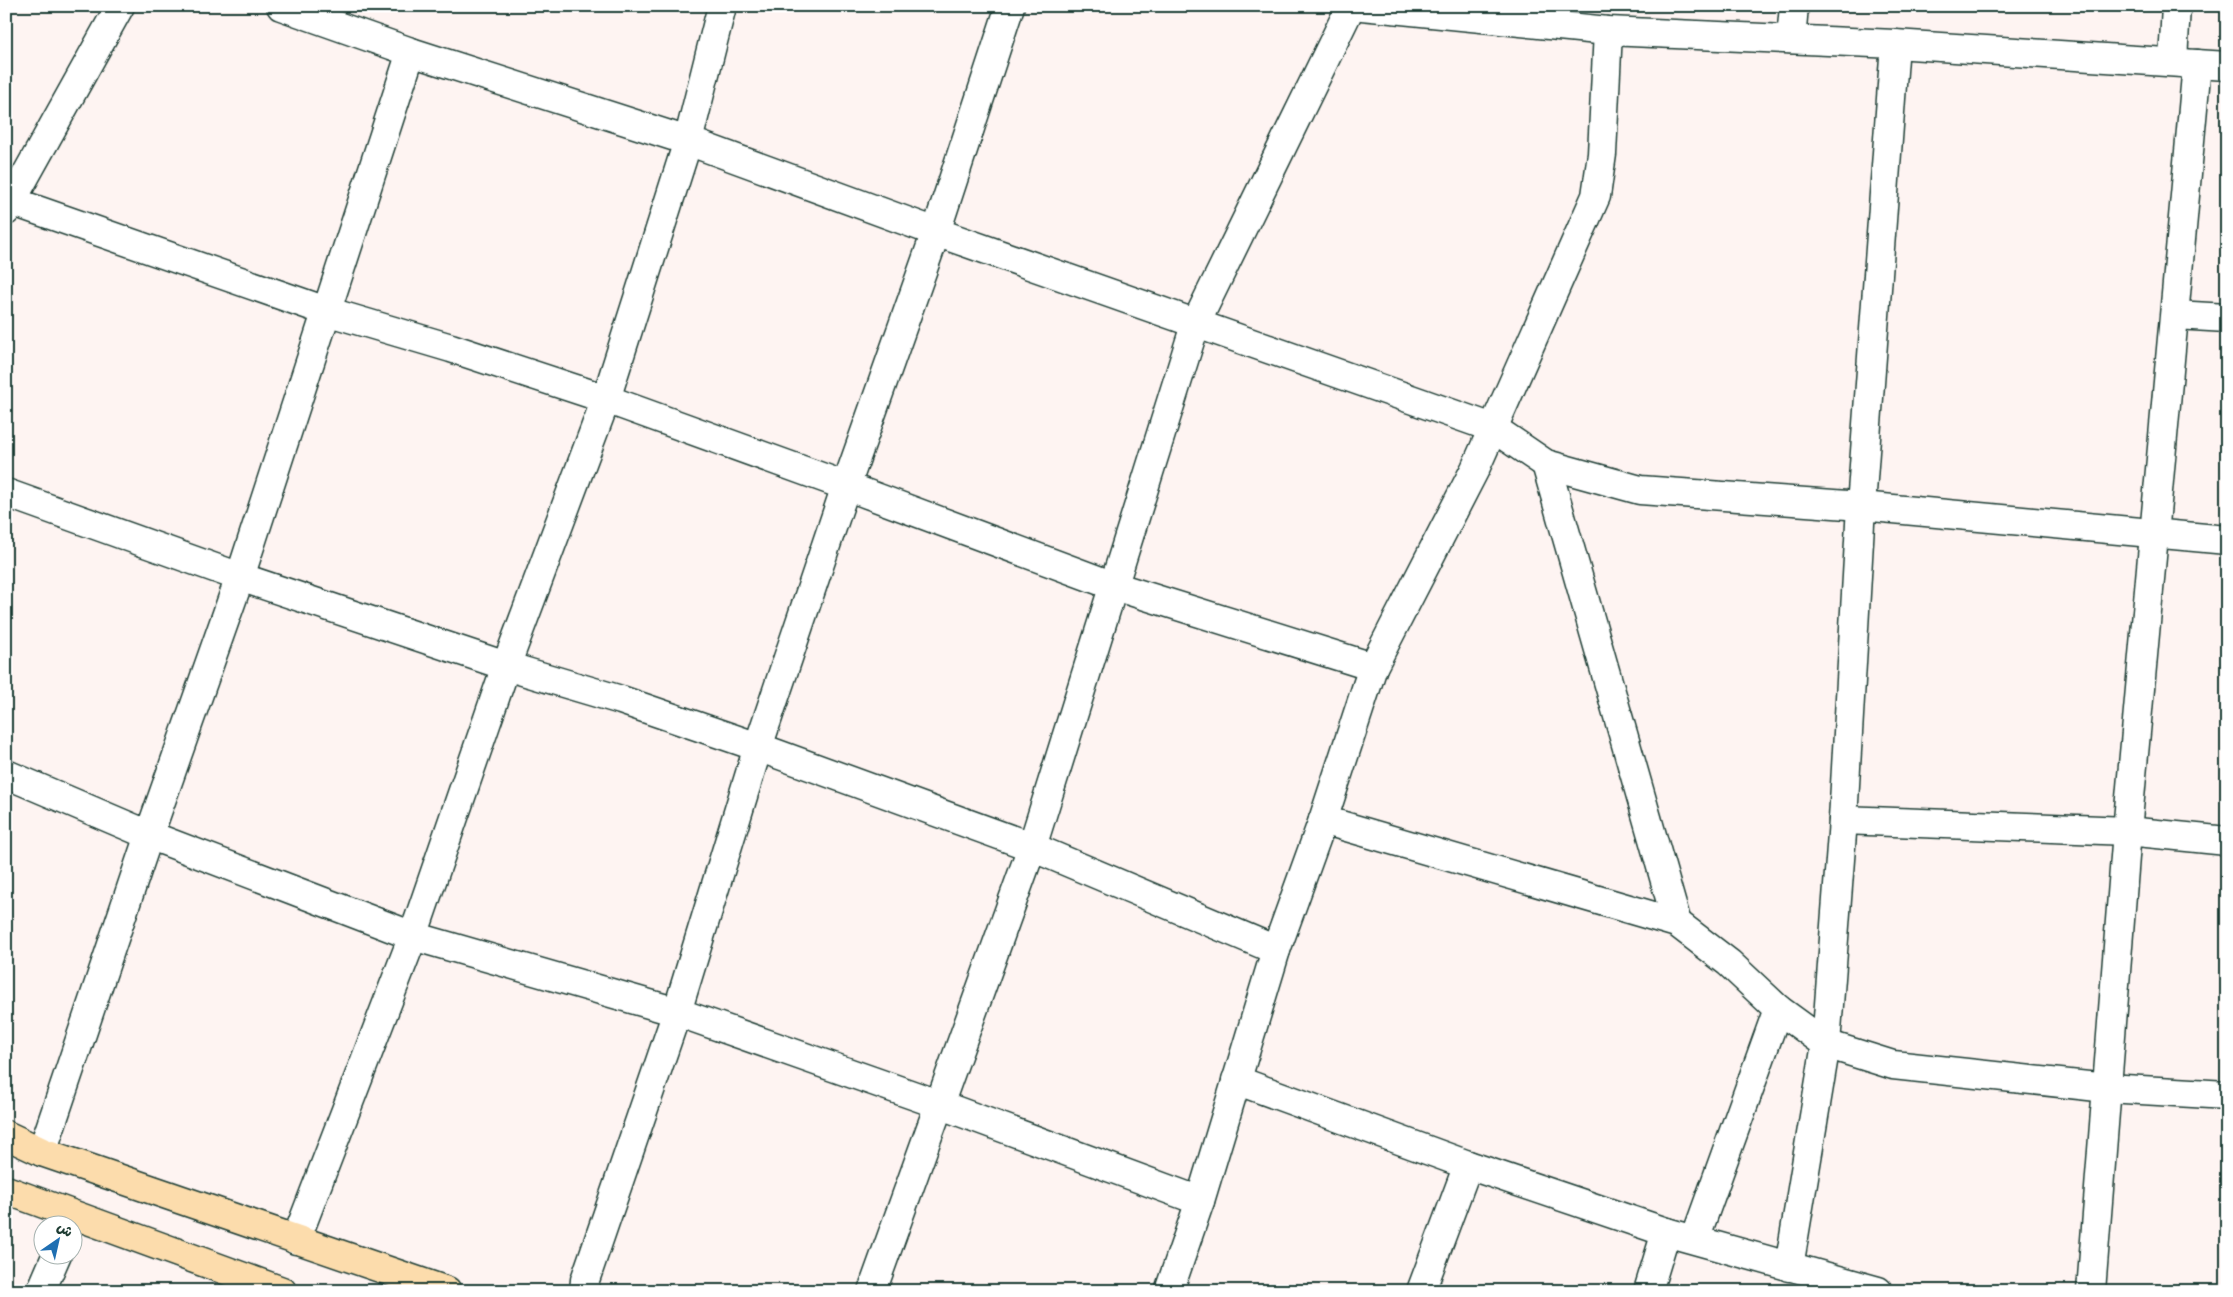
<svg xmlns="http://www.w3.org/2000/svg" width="2233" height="1297" font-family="Caveat,'Playpen Sans Arabic',sans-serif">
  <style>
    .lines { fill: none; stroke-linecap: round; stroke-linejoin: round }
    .minor-casing { stroke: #1f3d34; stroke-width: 31 }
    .major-casing { stroke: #1f3d34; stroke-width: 31 }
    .minor { stroke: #fff; stroke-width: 28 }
    .major { stroke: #fcdcac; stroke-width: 28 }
  </style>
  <rect width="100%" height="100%" fill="#fef4f2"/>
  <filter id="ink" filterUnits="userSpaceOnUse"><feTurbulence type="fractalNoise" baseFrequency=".02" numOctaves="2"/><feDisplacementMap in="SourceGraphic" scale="10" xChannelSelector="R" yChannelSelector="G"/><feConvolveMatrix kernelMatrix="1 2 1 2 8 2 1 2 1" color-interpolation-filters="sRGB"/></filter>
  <g filter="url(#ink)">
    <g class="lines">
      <defs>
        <g id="minor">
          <path d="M281,6L411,52L688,141L936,232L1493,428L1546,464L1640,490L1861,506L2227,540"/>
          <path d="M1362,6L1608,31L1895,44L2227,66"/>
          <path d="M1791,39L1794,6"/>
          <path d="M2173,61L2176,6"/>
          <path d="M11,201L326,311L451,348L606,399L846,486L1114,586L1373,667"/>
          <path d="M6,211L120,6"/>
          <path d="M2175,315L2227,318"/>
          <path d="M1546,464L1677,923"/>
          <path d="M6,493L240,577L506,666L621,700L758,747L1032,847L1276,950"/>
          <path d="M6,774L149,835L413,936L677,1012L941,1105L1200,1201"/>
          <path d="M1323,820L1677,923L1729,963L1778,1009L1826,1044L1893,1065L2107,1088L2227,1095"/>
          <path d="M1843,820L2127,831L2227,841"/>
          <path d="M1236,1080L1468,1165L1666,1232L1878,1291"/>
          <path d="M42,1152L149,835L240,577L411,52"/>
          <path d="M1695,1239L1778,1009"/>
          <path d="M296,1240L413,936L506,666L606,399L688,141L722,6"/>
          <path d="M1789,1267L1826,1044L1843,820L1861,506L1895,44"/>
          <path d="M41,1291L57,1254"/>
          <path d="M584,1291L585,1280L677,1012L758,747L846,486L936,232L1010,6"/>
          <path d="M872,1291L1032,847L1195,325L1351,6"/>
          <path d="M1169,1291L1200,1201L1276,950L1323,820L1373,667L1475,469L1596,196L1602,154L1608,31"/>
          <path d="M1421,1291L1468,1165"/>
          <path d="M1648,1291L1666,1232"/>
          <path d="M2091,1291L2127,831L2197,64"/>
        </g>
        <g id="major">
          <path d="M6,1135L42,1152L447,1291"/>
          <path d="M6,1190L282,1291"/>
        </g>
      </defs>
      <use href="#minor" class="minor-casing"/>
      <use href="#major" class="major-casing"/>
      <use href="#minor" class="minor"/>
      <use href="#major" class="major"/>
    </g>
  </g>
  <rect width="2233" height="1297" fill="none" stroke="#fff" stroke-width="25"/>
  <rect x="12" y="12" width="2208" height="1272" fill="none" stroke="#1f3d34" stroke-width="2" filter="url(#ink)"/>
  <g transform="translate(58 1240) rotate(34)"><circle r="24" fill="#ffffff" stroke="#a5b1ae"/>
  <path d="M0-4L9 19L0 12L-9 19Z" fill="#1f6fb2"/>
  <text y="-8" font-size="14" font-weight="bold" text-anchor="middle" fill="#1f3d34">ش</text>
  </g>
</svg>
